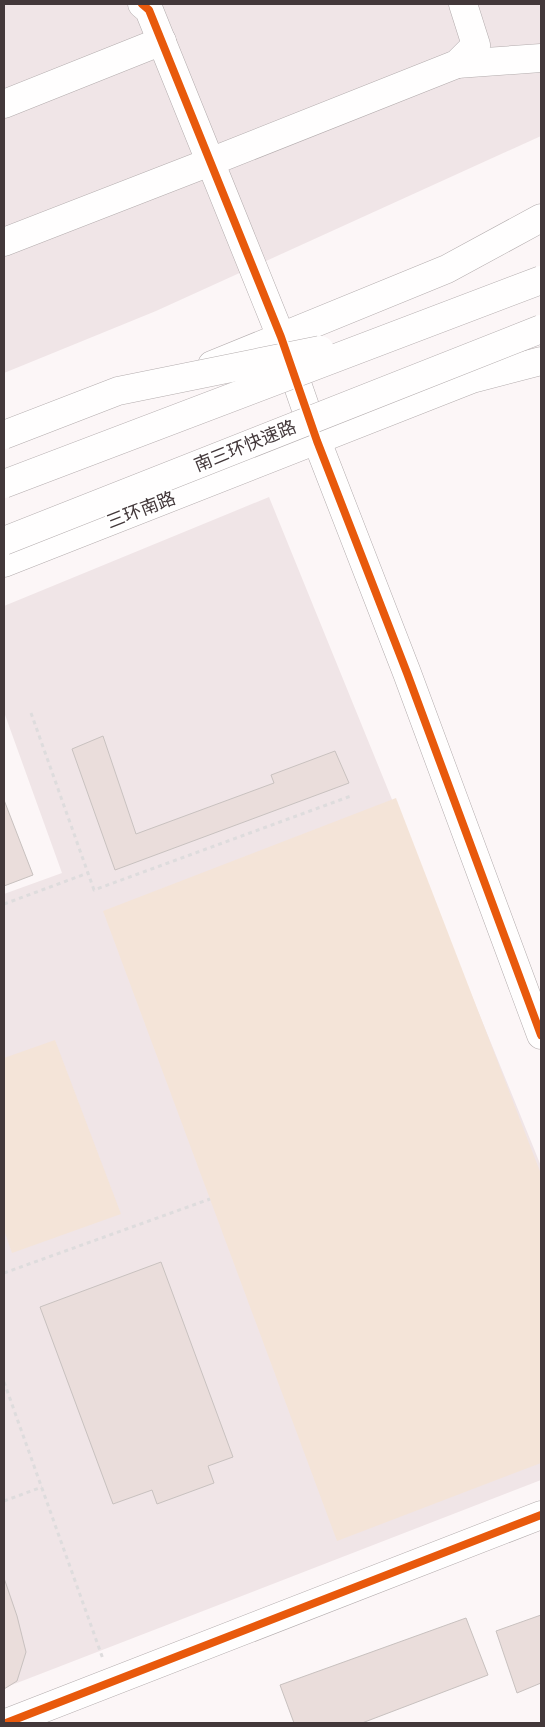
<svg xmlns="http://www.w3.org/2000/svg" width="545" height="1727" font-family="Arial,'Noto Sans SC',sans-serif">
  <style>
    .built { fill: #f0e5e7 }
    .green { fill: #f4e4d8 }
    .building { fill: #eadddb; stroke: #c8c1bf }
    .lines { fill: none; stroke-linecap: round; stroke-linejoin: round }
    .street-casing { stroke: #b3acad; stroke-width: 29 }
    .secondary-casing { stroke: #b3acad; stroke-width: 29 }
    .primary-casing { stroke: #b3acad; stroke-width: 29 }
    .path { stroke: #dedcdd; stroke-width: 3; stroke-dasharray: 4 4; stroke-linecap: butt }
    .street { stroke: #fffefe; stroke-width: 28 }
    .secondary { stroke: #fffefe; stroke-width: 28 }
    .primary { stroke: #fffefe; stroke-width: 28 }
    .highway-bridge-casing { stroke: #b3acad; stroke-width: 29; stroke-linecap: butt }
    .highway-bridge { stroke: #fffefe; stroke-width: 28 }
    .cycleway-casing { stroke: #fff; stroke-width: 11 }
    .cycleway { stroke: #e8590c; stroke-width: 8 }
    .labels { text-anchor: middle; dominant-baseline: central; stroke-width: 4; stroke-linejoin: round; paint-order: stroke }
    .street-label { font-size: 18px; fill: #43383a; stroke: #fff }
  </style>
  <rect width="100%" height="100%" fill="#fcf6f7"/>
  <g class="built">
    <path d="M4,4H541V136L156,311L4,373Z"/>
    <path d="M269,497L541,1166V1480L4,1688V894L62,873L4,712V606Z"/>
  </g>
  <g class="green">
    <path d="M396,798L541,1174V1463L337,1541L103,911Z"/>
    <path d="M55,1040L121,1214L12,1253L4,1230V1058Z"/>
  </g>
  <g class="building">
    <path d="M103,736L136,834L274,783L271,775L335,751L349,783L115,870L72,749Z"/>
    <path d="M4,800L33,875L4,886Z"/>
    <path d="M161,1262L233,1457L208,1466L214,1483L157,1504L152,1490L113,1504L40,1307Z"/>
    <path d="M4,1578L17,1616L26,1652L17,1681L4,1689Z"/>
    <path d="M541,1615V1683L517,1693L496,1631Z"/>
    <path d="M466,1618L488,1675L362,1723H294L280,1685Z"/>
  </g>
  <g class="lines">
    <defs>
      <g id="street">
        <path d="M457,64L541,58"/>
        <path d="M4,104L162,41"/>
        <path d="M4,242L210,162L457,64L476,45L463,4"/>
      </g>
      <g id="secondary">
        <path d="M142,4L149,10L281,337L317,441L407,673L541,1035"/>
        <path d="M6,1723L541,1515"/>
      </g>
      <g id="primary">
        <path d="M212,365L447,269L541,218"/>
        <path d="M4,563L472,379L541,361"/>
      </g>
    </defs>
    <use href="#street" class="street-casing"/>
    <use href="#secondary" class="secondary-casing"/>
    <use href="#primary" class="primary-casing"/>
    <g class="path">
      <path d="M31,713L94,890L351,796"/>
      <path d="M4,904L88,873"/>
      <path d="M4,1273L210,1199"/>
      <path d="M4,1382L103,1659"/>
      <path d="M4,1501L42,1487"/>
    </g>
    <use href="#street" class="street"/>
    <use href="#secondary" class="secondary"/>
    <use href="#primary" class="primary"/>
    <defs>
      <g id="highway-bridge">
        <path d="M4,435L118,391L320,350"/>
        <path d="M4,484L541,280"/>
        <path d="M4,541L541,329"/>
      </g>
    </defs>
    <use href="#highway-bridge" class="highway-bridge-casing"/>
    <use href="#highway-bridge" class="highway-bridge"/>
    <defs>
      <g id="cycleway">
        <path d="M142,4L149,10L281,337L317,441L407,673L541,1035"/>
        <path d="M6,1723L541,1515"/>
      </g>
    </defs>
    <use href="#cycleway" class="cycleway-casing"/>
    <use href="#cycleway" class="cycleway"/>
  </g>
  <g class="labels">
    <g class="street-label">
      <text transform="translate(245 446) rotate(-22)">南三环快速路</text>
      <text transform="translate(141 510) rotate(-21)">三环南路</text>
    </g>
  </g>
  <rect width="545" height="1727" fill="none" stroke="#43383a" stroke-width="10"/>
</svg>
